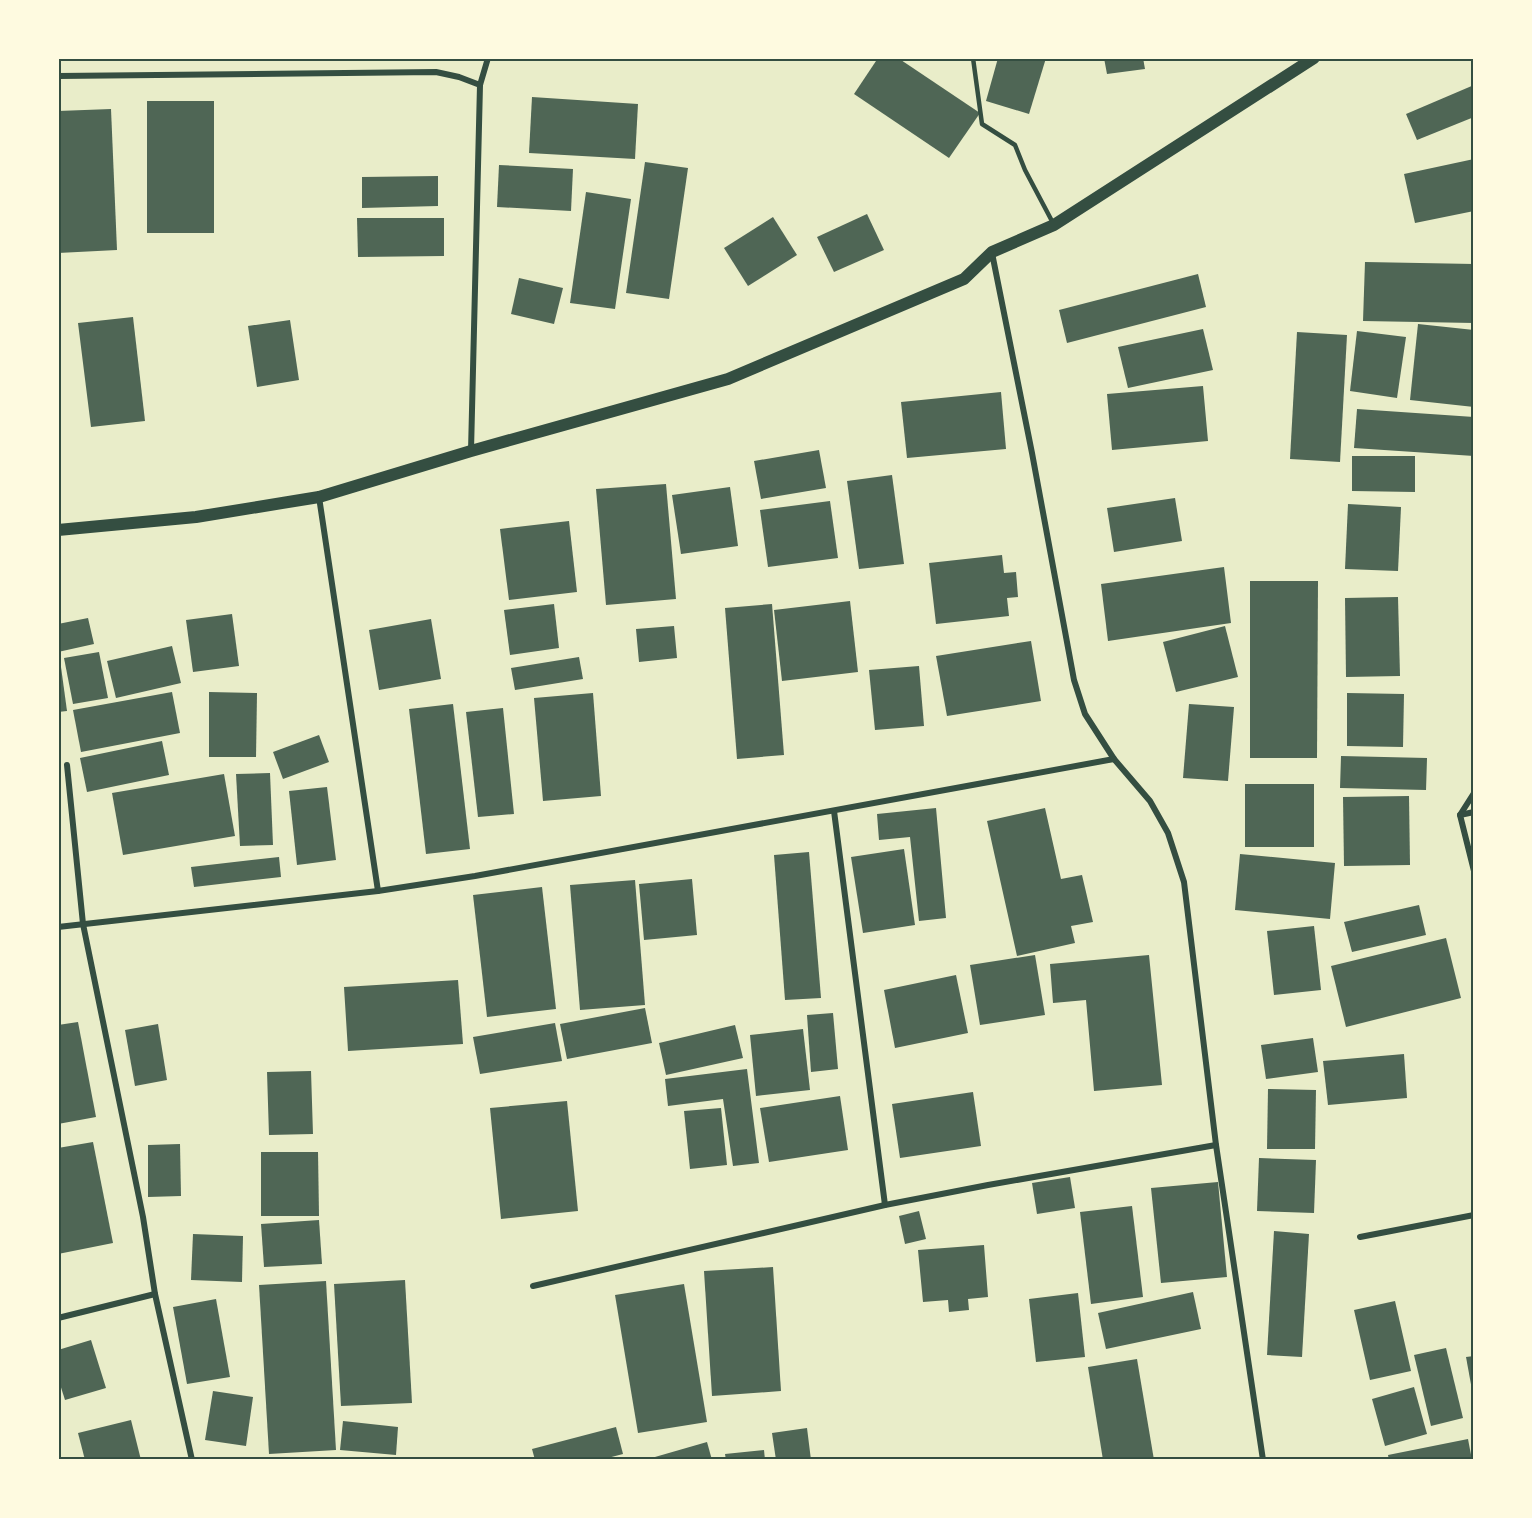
<svg xmlns="http://www.w3.org/2000/svg" width="1532" height="1518" font-family="Arial,sans-serif">
  <style>
    .building { fill: #4f6655 }
    .lines { fill: none; stroke-linecap: round; stroke-linejoin: round }
    .service { stroke: #344e41; stroke-width: 4.5 }
    .minor { stroke: #344e41; stroke-width: 6 }
    .secondary { stroke: #344e41; stroke-width: 12 }
    .neatline { fill: none; stroke: #344e41; stroke-width: 2 }
  </style>
  <rect width="100%" height="100%" fill="#e9edc9"/>
  <g class="building">
    <path d="M878,58H898L980,113L949,158L854,94Z"/>
    <path d="M998,58H1046L1029,114L986,101Z"/>
    <path d="M1104,58H1143L1145,69L1107,74Z"/>
    <path d="M1474,85V117L1417,140L1406,114Z"/>
    <path d="M532,97L638,104L635,159L529,153Z"/>
    <rect x="147" y="101" width="67" height="132"/>
    <path d="M111,109L117,250L58,253V111Z"/>
    <path d="M1474,159V211L1415,223L1404,174Z"/>
    <path d="M645,162L688,168L669,299L626,293Z"/>
    <path d="M499,165L573,169L571,211L497,207Z"/>
    <path d="M438,176V206L362,208V177Z"/>
    <path d="M586,192L631,199L615,309L570,303Z"/>
    <path d="M867,214L884,250L834,272L817,237Z"/>
    <path d="M773,217L797,255L748,286L724,248Z"/>
    <path d="M357,218H444V256L358,257Z"/>
    <path d="M1365,262L1474,264V323L1363,321Z"/>
    <path d="M1198,274L1206,307L1067,343L1059,310Z"/>
    <path d="M519,278L563,288L554,324L511,314Z"/>
    <path d="M133,317L145,421L91,427L78,323Z"/>
    <path d="M290,320L299,380L257,387L248,326Z"/>
    <path d="M1418,324L1474,330V407L1410,400Z"/>
    <path d="M1203,329L1213,370L1128,388L1118,347Z"/>
    <path d="M1357,331L1406,337L1397,398L1350,391Z"/>
    <path d="M1297,332L1347,335L1340,462L1290,459Z"/>
    <path d="M1203,386L1208,441L1112,450L1107,394Z"/>
    <path d="M1001,392L1006,449L907,458L901,402Z"/>
    <path d="M1357,409L1474,417V456L1354,448Z"/>
    <path d="M819,450L826,488L761,499L754,461Z"/>
    <path d="M1352,456H1415V492L1352,491Z"/>
    <path d="M892,475L904,564L859,569L847,481Z"/>
    <path d="M666,484L676,599L606,605L596,489Z"/>
    <path d="M730,487L738,546L681,554L672,495Z"/>
    <path d="M1175,498L1182,541L1114,552L1107,508Z"/>
    <path d="M830,501L838,558L768,567L760,510Z"/>
    <path d="M1348,504L1401,507L1398,571L1345,569Z"/>
    <path d="M569,521L577,592L509,600L500,529Z"/>
    <path d="M1002,555L1004,573L1016,572L1018,597L1007,598L1009,616L936,624L929,563Z"/>
    <path d="M1224,567L1231,623L1108,641L1101,584Z"/>
    <path d="M1250,581H1318L1317,758H1250Z"/>
    <path d="M1398,597L1400,676L1346,677L1345,598Z"/>
    <path d="M850,601L858,672L782,681L774,610Z"/>
    <path d="M554,604L559,648L510,655L504,610Z"/>
    <path d="M772,604L784,755L737,759L725,608Z"/>
    <path d="M232,614L239,666L193,672L186,620Z"/>
    <path d="M88,618L94,644L58,652V624Z"/>
    <path d="M431,619L441,679L379,690L369,630Z"/>
    <path d="M674,626L677,658L639,662L636,629Z"/>
    <path d="M1225,626L1238,677L1176,692L1163,642Z"/>
    <path d="M1031,641L1041,701L947,716L936,656Z"/>
    <path d="M172,646L181,683L116,698L107,661Z"/>
    <path d="M99,652L108,698L73,704L64,658Z"/>
    <path d="M579,657L583,679L515,690L511,668Z"/>
    <path d="M919,666L924,726L875,730L869,670Z"/>
    <path d="M61,667L67,711L58,712V668Z"/>
    <path d="M172,692L180,733L81,752L73,710Z"/>
    <path d="M209,692L257,693L256,757H209Z"/>
    <path d="M593,693L601,796L543,801L534,698Z"/>
    <path d="M1347,693L1404,694L1403,747L1347,746Z"/>
    <path d="M453,704L470,849L426,854L409,709Z"/>
    <path d="M1189,704L1234,707L1228,781L1183,778Z"/>
    <path d="M503,708L514,814L478,817L466,712Z"/>
    <path d="M319,735L329,762L283,779L273,752Z"/>
    <path d="M162,741L169,775L87,792L80,758Z"/>
    <path d="M1341,756L1427,758L1426,790L1340,788Z"/>
    <path d="M270,773L273,845L240,846L236,774Z"/>
    <path d="M224,774L235,836L123,855L112,793Z"/>
    <rect x="1245" y="784" width="69" height="63"/>
    <path d="M327,787L336,860L297,865L289,791Z"/>
    <path d="M1409,796L1410,865L1344,866L1343,797Z"/>
    <path d="M936,808L946,918L919,921L910,837L879,840L877,814Z"/>
    <path d="M1045,808L1061,879L1082,875L1093,922L1071,926L1075,943L1017,956L987,821Z"/>
    <path d="M904,849L915,925L863,933L851,857Z"/>
    <path d="M809,852L821,998L785,1000L774,855Z"/>
    <path d="M1240,854L1335,863L1330,919L1235,910Z"/>
    <path d="M279,857L281,877L194,887L191,867Z"/>
    <path d="M692,879L697,935L644,940L639,884Z"/>
    <path d="M635,880L645,1005L580,1010L570,885Z"/>
    <path d="M542,887L556,1009L487,1017L473,895Z"/>
    <path d="M1419,905L1426,935L1352,952L1344,922Z"/>
    <path d="M1314,926L1321,990L1274,995L1267,931Z"/>
    <path d="M1446,938L1461,998L1346,1027L1331,966Z"/>
    <path d="M1035,955L1045,1015L980,1025L970,965Z"/>
    <path d="M1149,955L1162,1085L1094,1091L1086,1000L1053,1003L1050,964Z"/>
    <path d="M956,975L968,1033L895,1048L884,990Z"/>
    <path d="M458,980L463,1044L348,1051L344,987Z"/>
    <path d="M645,1008L652,1043L567,1059L560,1024Z"/>
    <path d="M833,1013L838,1069L811,1072L807,1015Z"/>
    <path d="M78,1022L96,1117L58,1124V1025Z"/>
    <path d="M555,1023L562,1061L480,1074L473,1037Z"/>
    <path d="M158,1024L167,1080L135,1086L125,1030Z"/>
    <path d="M735,1025L743,1058L666,1075L659,1043Z"/>
    <path d="M803,1029L810,1090L756,1096L750,1035Z"/>
    <path d="M1313,1038L1318,1072L1266,1079L1261,1045Z"/>
    <path d="M1404,1054L1407,1098L1328,1105L1323,1061Z"/>
    <path d="M747,1069L759,1163L733,1166L723,1099L668,1106L665,1079Z"/>
    <path d="M311,1071L313,1134L269,1135L267,1072Z"/>
    <path d="M1268,1089L1316,1090L1315,1149H1267Z"/>
    <path d="M973,1092L981,1146L900,1158L892,1104Z"/>
    <path d="M840,1096L848,1150L769,1162L760,1108Z"/>
    <path d="M567,1101L578,1211L501,1219L490,1108Z"/>
    <path d="M721,1108L727,1165L690,1169L684,1111Z"/>
    <path d="M93,1142L113,1243L58,1254V1148Z"/>
    <path d="M180,1144L181,1196L148,1197V1145Z"/>
    <path d="M261,1152H318L319,1216H261Z"/>
    <path d="M1259,1158L1316,1160L1314,1213L1257,1211Z"/>
    <path d="M1070,1177L1075,1208L1037,1214L1032,1183Z"/>
    <path d="M1218,1182L1227,1277L1161,1283L1151,1188Z"/>
    <path d="M1132,1206L1143,1297L1091,1304L1080,1212Z"/>
    <path d="M919,1211L926,1239L905,1244L899,1216Z"/>
    <path d="M319,1220L322,1264L264,1267L261,1224Z"/>
    <path d="M1274,1231L1309,1234L1302,1357L1267,1355Z"/>
    <path d="M193,1234L243,1236L242,1282L191,1280Z"/>
    <path d="M984,1245L988,1297L968,1299L969,1310L949,1312L948,1300L923,1302L918,1250Z"/>
    <path d="M773,1267L781,1391L712,1396L704,1271Z"/>
    <path d="M405,1280L412,1403L341,1406L334,1284Z"/>
    <path d="M326,1281L336,1450L269,1454L259,1285Z"/>
    <path d="M684,1284L707,1422L638,1433L615,1295Z"/>
    <path d="M1193,1292L1201,1329L1106,1349L1098,1313Z"/>
    <path d="M1078,1293L1085,1357L1036,1362L1029,1299Z"/>
    <path d="M216,1299L230,1377L187,1384L173,1307Z"/>
    <path d="M1395,1301L1411,1371L1370,1380L1354,1310Z"/>
    <path d="M91,1340L106,1388L65,1400L58,1378V1350Z"/>
    <path d="M1446,1348L1463,1418L1431,1426L1414,1355Z"/>
    <path d="M1474,1356V1390H1472L1466,1357Z"/>
    <path d="M1137,1359L1154,1460H1103L1088,1367Z"/>
    <path d="M1414,1387L1427,1434L1385,1446L1372,1399Z"/>
    <path d="M213,1391L253,1397L246,1446L205,1440Z"/>
    <path d="M131,1420L141,1460H85L78,1433Z"/>
    <path d="M343,1421L398,1427L396,1455L340,1450Z"/>
    <path d="M616,1427L623,1454L600,1460H535L532,1449Z"/>
    <path d="M807,1428L811,1460H776L772,1433Z"/>
    <path d="M1468,1439L1472,1460H1389L1388,1455Z"/>
    <path d="M707,1442L712,1460H648V1459Z"/>
    <path d="M764,1450L765,1460H726L725,1454Z"/>
  </g>
  <g class="lines">
    <path class="service" d="M973,58L982,124L1015,145L1025,170L1053,223"/>
    <g class="minor">
      <path d="M58,76L436,72L459,77L480,85"/>
      <path d="M992,253L1032,453L1074,680L1085,714L1114,759L1150,801L1168,833L1184,882L1216,1145L1263,1460"/>
      <path d="M471,451L480,85L488,58"/>
      <path d="M319,497L378,891"/>
      <path d="M67,765L83,924L143,1217L155,1294L192,1460"/>
      <path d="M1474,793L1460,815L1474,871"/>
      <path d="M834,811L885,1205"/>
      <path d="M1460,815L1474,812"/>
      <path d="M58,927L378,891L475,876L1114,759"/>
      <path d="M1360,1237L1474,1215"/>
      <path d="M533,1286L885,1205L988,1185L1216,1145"/>
      <path d="M58,1318L155,1294"/>
    </g>
    <path class="secondary" d="M58,530L196,517L319,497L471,451L728,379L964,279L992,252L1054,225L1314,58"/>
  </g>
  <rect width="1532" height="1518" fill="none" stroke="#fefae0" stroke-width="120"/>
  <rect x="60" y="60" width="1412" height="1398" class="neatline"/>
</svg>
